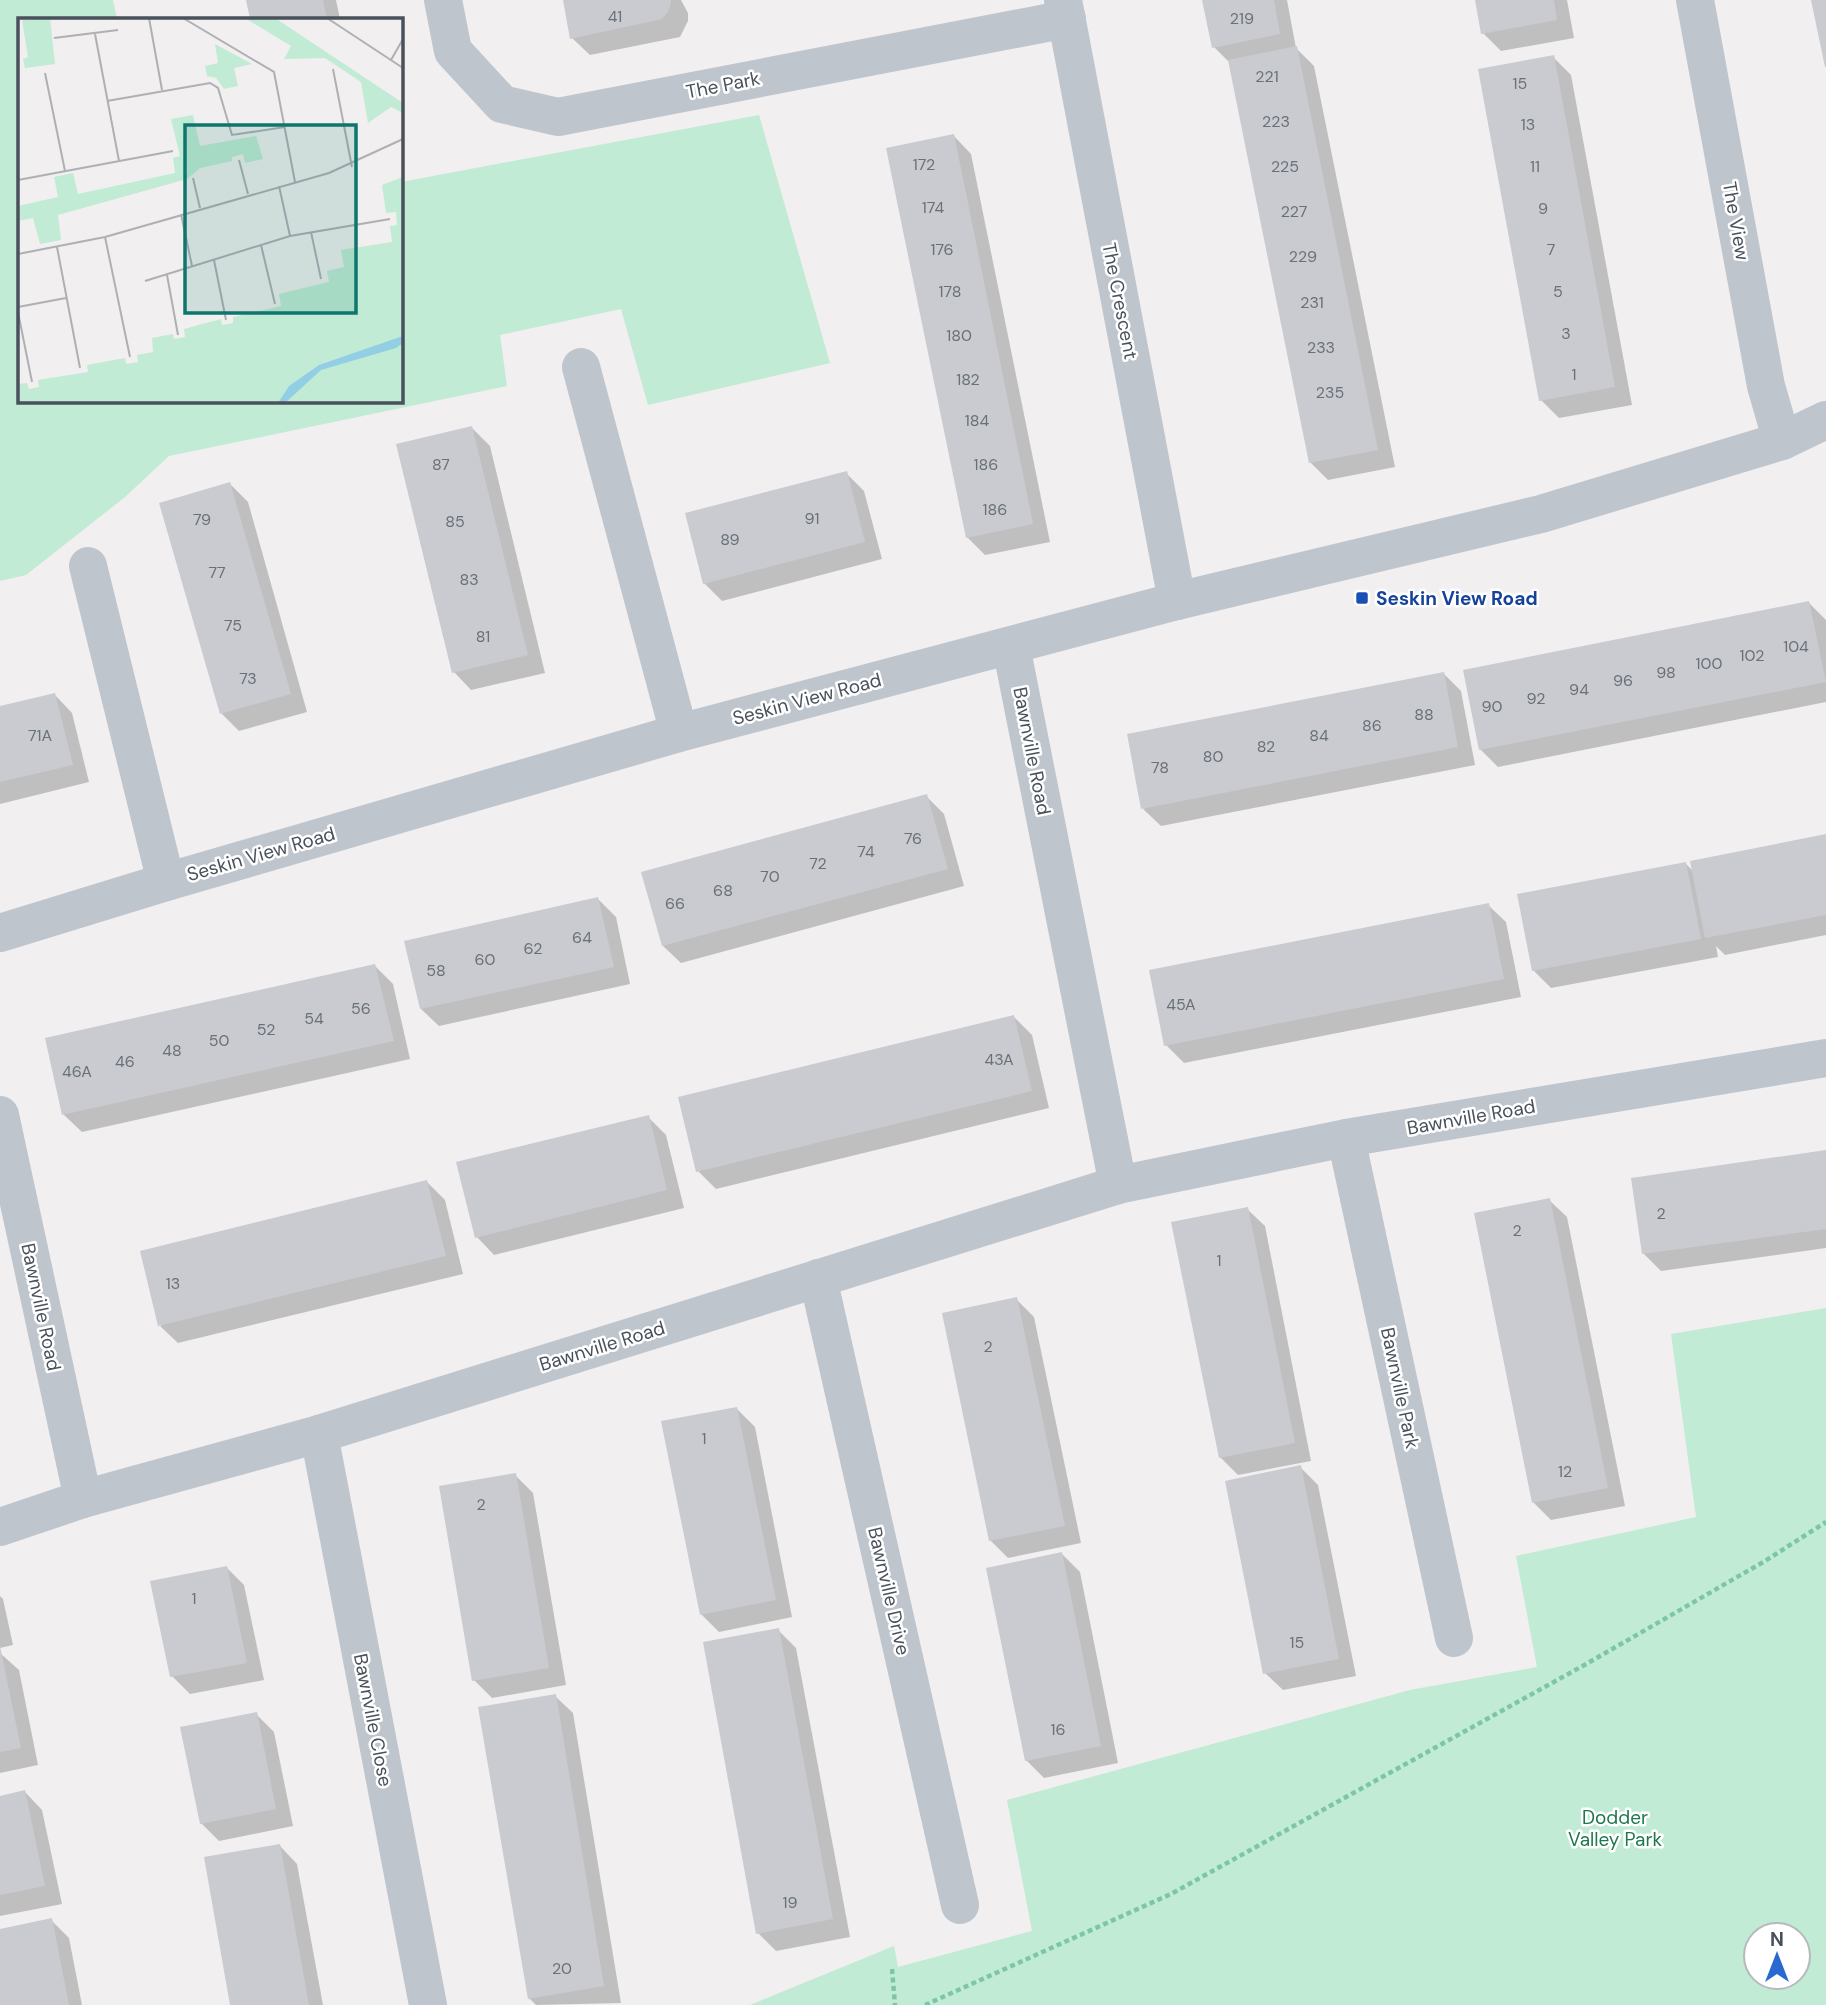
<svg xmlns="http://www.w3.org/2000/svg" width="1826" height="2005" font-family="'DM Sans',sans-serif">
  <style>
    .green { fill: #c1ebd4; fill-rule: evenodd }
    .shadow { fill: #0003 }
    .building { fill: #c9cbd1 }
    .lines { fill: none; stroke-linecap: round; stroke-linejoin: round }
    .path { stroke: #7cc6a5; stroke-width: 4.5; stroke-dasharray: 5 3.5; stroke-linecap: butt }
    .minor { stroke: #bfc5cd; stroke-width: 38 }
    .tertiary { stroke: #bfc5cd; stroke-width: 38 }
    .transit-dot { fill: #1a4fb4; stroke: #fff; stroke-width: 2.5 }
    .labels { text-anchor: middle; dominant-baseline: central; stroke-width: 5; stroke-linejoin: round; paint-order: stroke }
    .number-label { font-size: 16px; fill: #697078 }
    .street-label { font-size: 19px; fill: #49515b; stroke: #fff }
    .transit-label { font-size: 19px; font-weight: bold; fill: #164399; stroke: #fff; text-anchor: start }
    .park-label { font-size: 19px; fill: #1f764f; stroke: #fff }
    .inset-road { fill: none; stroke: #aeb0b4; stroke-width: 2 }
    .view { fill: #0f766e; fill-opacity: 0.15; stroke: #0f766e; stroke-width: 3.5 }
    .inset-edge { fill: none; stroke: #49515b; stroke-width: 3.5 }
  </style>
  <rect width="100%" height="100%" fill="#f1efef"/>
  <g class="green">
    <path d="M0,0H113L117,19H19V401H401V182L759,115L830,363L648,405L621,309L500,335L507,386L169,456L125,497L26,575L0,581Z"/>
    <path d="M1826,1308V2005H750L894,1946L898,1967L1032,1931L1007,1800L1410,1690L1537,1667L1516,1556L1696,1517L1671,1334ZM1798,1935V1977H1756V1935Z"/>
  </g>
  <g class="shadow">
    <path d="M248,0H336L340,19H252Z"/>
    <path d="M564,0H681L688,13V21L680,37L590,55L572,38Z"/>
    <path d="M1204,0H1287L1296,48L1314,66L1395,467L1328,480L1310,462L1231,64L1214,47Z"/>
    <path d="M1477,0H1567L1574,38L1501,51L1483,33Z"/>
    <path d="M1553,57L1571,75L1632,405L1559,418L1541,400Z"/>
    <path d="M954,136L971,154L1050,542L985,555L967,537Z"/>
    <path d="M472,428L490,446L545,673L471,690L454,672Z"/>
    <path d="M846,473L864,491L882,559L722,601L704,583Z"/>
    <path d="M230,484L248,502L307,712L239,731L222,714Z"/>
    <path d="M1809,603L1826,620V702L1498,767L1480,749Z"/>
    <path d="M1443,673L1461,691L1475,765L1161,826L1143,809Z"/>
    <path d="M55,695L72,713L89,782L0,804V709Z"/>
    <path d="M926,796L944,814L964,886L681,963L663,946Z"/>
    <path d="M1826,837V935L1725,955L1716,946L1718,957L1551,988L1533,970L1685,863L1694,872Z"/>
    <path d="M598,899L616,917L630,984L439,1026L421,1009Z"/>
    <path d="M1488,905L1506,922L1521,997L1184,1063L1166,1045Z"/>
    <path d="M375,966L393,984L410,1059L82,1132L64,1115L47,1039Z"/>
    <path d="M1014,1017L1032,1035L1049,1108L716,1189L698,1171Z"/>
    <path d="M648,1117L666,1135L684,1208L494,1255L477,1237Z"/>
    <path d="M1826,1152V1248L1661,1271L1643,1253Z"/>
    <path d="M427,1182L445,1200L463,1274L178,1343L160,1326Z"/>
    <path d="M1549,1200L1567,1217L1625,1506L1551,1520L1533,1502Z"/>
    <path d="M1247,1209L1265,1226L1311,1461L1238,1475L1220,1457Z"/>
    <path d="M1016,1299L1034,1317L1081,1543L1008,1558L990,1540Z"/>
    <path d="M737,1409L755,1427L792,1617L719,1632L701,1614Z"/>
    <path d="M1300,1467L1318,1485L1356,1676L1283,1690L1265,1673Z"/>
    <path d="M515,1475L533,1493L566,1685L492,1698L474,1680Z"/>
    <path d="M1062,1554L1080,1572L1118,1763L1044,1778L1026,1760Z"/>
    <path d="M227,1568L244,1585L264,1680L190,1694L172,1676Z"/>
    <path d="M0,1596L3,1599L13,1645L0,1648Z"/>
    <path d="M778,1630L796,1648L850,1937L776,1951L758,1933Z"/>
    <path d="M0,1653L19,1670L38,1765L0,1773Z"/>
    <path d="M555,1696L573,1713L621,2003L536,2005L529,1998Z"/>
    <path d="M256,1714L274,1732L293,1826L219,1841L201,1823Z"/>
    <path d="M25,1792L42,1810L62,1904L0,1916V1797Z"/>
    <path d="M280,1846L297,1864L323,2005H232Z"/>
    <path d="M51,1920L69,1938L82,2005H0V1931Z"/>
  </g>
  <g class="building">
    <path d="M246,0H323L327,19H250Z"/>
    <path d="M563,0H671V3L668,12L662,19L570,39Z"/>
    <path d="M1202,0H1274L1280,34L1212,48Z"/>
    <path d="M1475,0H1554L1557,20L1481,34Z"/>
    <path d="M1811,0H1826V67H1825Z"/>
    <path d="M1297,46L1378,450L1309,463L1228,60Z"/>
    <path d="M1554,55L1615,387L1539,401L1478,69Z"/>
    <path d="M954,134L1033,524L966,538L886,148Z"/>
    <path d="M472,426L528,655L452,673L396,444Z"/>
    <path d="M847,471L865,542L703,584L685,513Z"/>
    <path d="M230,482L291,694L220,714L159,503Z"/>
    <path d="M1809,601L1826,682L1479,750L1463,670Z"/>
    <path d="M1444,672L1458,747L1141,809L1127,734Z"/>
    <path d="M55,693L73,765L0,782V706Z"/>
    <path d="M927,794L948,869L662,946L641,872Z"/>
    <path d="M1826,834V915L1705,938L1690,861Z"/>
    <path d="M1686,862L1701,939L1532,971L1517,894Z"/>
    <path d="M598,897L614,967L420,1009L404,941Z"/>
    <path d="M1489,903L1504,979L1164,1046L1149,970Z"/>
    <path d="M375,964L394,1041L62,1115L45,1038Z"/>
    <path d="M1014,1015L1032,1091L696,1172L678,1097Z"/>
    <path d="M649,1115L667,1190L475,1238L456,1162Z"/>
    <path d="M1826,1150V1229L1642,1254L1631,1178Z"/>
    <path d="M427,1180L446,1256L158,1326L140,1251Z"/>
    <path d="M1550,1198L1608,1488L1532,1503L1474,1213Z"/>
    <path d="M1248,1207L1295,1443L1219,1458L1171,1222Z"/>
    <path d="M1017,1297L1065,1526L989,1541L942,1313Z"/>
    <path d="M737,1407L776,1600L700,1615L661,1421Z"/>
    <path d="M1301,1465L1339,1659L1263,1674L1225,1481Z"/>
    <path d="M516,1473L549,1668L472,1681L439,1486Z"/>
    <path d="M1062,1552L1101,1746L1025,1761L986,1568Z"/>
    <path d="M227,1566L247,1663L170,1677L150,1581Z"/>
    <path d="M779,1628L833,1919L756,1934L703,1642Z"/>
    <path d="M0,1646L21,1748L0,1752Z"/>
    <path d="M556,1694L604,1986L528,1999L478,1707Z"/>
    <path d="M257,1712L276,1809L200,1824L180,1727Z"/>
    <path d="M25,1790L45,1886L0,1895V1796Z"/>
    <path d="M280,1844L309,2005H230L204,1857Z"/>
    <path d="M52,1918L69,2005H0V1929Z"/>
  </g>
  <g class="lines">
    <g class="path">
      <path d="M892,1969L895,2005"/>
      <path d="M925,2005L1171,1894L1588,1663L1765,1561L1826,1522"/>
    </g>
    <g class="minor">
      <path d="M443,0L453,51L502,104L558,117L1067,19"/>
      <path d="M1063,0L1177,601"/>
      <path d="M1695,0L1766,386L1782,441"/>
      <path d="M581,367L679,733"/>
      <path d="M88,566L166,882"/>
      <path d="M1011,646L1118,1185"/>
      <path d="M0,1115L83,1499"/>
      <path d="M1346,1138L1454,1638"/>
      <path d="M818,1278L960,1905"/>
      <path d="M319,1434L428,2005"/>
      <path d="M0,1527L83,1499L319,1434L1118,1185L1346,1138L1826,1058"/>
    </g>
    <path class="tertiary" d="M0,933L166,882L679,733L1177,601L1541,514L1782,441L1826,420"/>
  </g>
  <rect class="transit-dot" x="1355" y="591" width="14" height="14" rx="3.5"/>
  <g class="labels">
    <g class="number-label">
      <text x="615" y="16">41</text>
      <text x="1242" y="18">219</text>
      <text x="1267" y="76">221</text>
      <text x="1520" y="83">15</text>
      <text x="1276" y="121">223</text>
      <text x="1528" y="124">13</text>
      <text x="924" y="164">172</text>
      <text x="1285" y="166">225</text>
      <text x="1535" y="166">11</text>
      <text x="933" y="207">174</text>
      <text x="1543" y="208">9</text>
      <text x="1294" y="211">227</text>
      <text x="942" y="249">176</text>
      <text x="1551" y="249">7</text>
      <text x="1303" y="256">229</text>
      <text x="950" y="291">178</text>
      <text x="1558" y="291">5</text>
      <text x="1312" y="302">231</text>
      <text x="1566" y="333">3</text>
      <text x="959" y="335">180</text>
      <text x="1321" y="347">233</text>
      <text x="1574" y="374">1</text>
      <text x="968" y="379">182</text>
      <text x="1330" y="392">235</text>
      <text x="977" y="420">184</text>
      <text x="441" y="464">87</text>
      <text x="986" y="464">186</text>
      <text x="995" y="509">186</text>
      <text x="812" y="518">91</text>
      <text x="202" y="519">79</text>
      <text x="455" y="521">85</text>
      <text x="730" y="539">89</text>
      <text x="217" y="572">77</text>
      <text x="469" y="579">83</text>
      <text x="233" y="625">75</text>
      <text x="483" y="636">81</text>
      <text x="1796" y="646">104</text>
      <text x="1752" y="655">102</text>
      <text x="1709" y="663">100</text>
      <text x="1666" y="672">98</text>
      <text x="248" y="678">73</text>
      <text x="1623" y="680">96</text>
      <text x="1579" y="689">94</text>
      <text x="1536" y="698">92</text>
      <text x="1492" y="706">90</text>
      <text x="1424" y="714">88</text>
      <text x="1372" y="725">86</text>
      <text x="40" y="735">71A</text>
      <text x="1319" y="735">84</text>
      <text x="1266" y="746">82</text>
      <text x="1213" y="756">80</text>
      <text x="1160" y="767">78</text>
      <text x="913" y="838">76</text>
      <text x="866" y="851">74</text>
      <text x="818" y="863">72</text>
      <text x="770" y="876">70</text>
      <text x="723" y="890">68</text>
      <text x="675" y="903">66</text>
      <text x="582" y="937">64</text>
      <text x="533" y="948">62</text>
      <text x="485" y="959">60</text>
      <text x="436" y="970">58</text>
      <text x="1181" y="1004">45A</text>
      <text x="361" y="1008">56</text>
      <text x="314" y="1018">54</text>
      <text x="266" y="1029">52</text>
      <text x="219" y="1040">50</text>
      <text x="172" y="1050">48</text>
      <text x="999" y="1059">43A</text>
      <text x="125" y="1061">46</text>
      <text x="77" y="1071">46A</text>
      <text x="1661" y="1213">2</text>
      <text x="1517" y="1230">2</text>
      <text x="1219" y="1260">1</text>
      <text x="173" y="1283">13</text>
      <text x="988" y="1346">2</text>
      <text x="704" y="1438">1</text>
      <text x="1565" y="1471">12</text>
      <text x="481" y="1504">2</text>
      <text x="194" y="1598">1</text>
      <text x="1297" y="1642">15</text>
      <text x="1058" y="1729">16</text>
      <text x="790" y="1902">19</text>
      <text x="562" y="1968">20</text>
    </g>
    <g class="street-label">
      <text transform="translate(723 85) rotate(-11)">The Park</text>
      <text transform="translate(1736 221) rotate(80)">The View</text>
      <text transform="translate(1120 301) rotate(79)">The Crescent</text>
      <text transform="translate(807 699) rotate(-15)">Seskin View Road</text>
      <text transform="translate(1032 751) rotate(79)">Bawnville Road</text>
      <text transform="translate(261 854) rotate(-16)">Seskin View Road</text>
      <text transform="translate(1471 1117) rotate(-10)">Bawnville Road</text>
      <text transform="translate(41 1307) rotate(78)">Bawnville Road</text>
      <text transform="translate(602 1346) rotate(-17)">Bawnville Road</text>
      <text transform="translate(1400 1388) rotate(78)">Bawnville Park</text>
      <text transform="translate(889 1591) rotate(77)">Bawnville Drive</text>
      <text transform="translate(373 1720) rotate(79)">Bawnville Close</text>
    </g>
    <g class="transit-label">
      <text x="1376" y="598">Seskin View Road</text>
    </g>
    <g class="park-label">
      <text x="1615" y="1817">Dodder<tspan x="1615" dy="22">Valley Park</tspan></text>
    </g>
  </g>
  <g transform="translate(18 18)">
    <rect width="385" height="385" fill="#f1efef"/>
    <path d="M32,0L37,46L7,50L5,41L10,39L4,2ZM227,0H257L385,85V95L373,89L350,105L343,64L307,40L266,41L273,28ZM197,26L234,46L216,50L220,68L206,71L198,60L189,58L187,48L200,45ZM175,97L182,128L238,118L245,141L227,145L225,136L214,139V143L182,150L169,161L40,197L43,222L22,226L15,200L0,203V188L40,179L36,159L55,155L60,176L157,155L155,140L162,138L153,101ZM385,159V385H0V366L9,365L11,371L21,369L20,362L70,354L69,347L107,340L108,346L120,344L119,337L135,334L134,320L155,316L156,321L167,319L166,311L203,301L204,307L215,305V299L263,288L261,276L311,264L309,253L326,249L323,232L374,224L372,208L379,207L378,194L368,195L364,167Z" fill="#c1ebd4"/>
    <path d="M385,318V325L378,330L303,352L267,385H260L271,368L301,347Z" fill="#92cfe4"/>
    <path class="inset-road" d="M131,0L144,72M165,0L256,54L277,164M309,0L385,50M77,16L101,143M36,20L100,12M373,42L385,21M315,51L334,149M27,55L47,153M89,83L192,65L200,70L214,117L267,109M221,142L230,176M175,160L182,190M0,162L155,133M261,168L272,218M163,196L174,248M293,214L303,261M87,219L112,339M243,227L257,286M39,229L62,350M0,236L87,219L311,155L385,121M196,242L208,302M149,257L160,317M127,263L272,218L372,201M0,289L48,280M0,294L14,364"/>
    <path class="view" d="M167,107H338V295H167Z"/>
    <rect width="385" height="385" class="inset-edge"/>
  </g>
  <g transform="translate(1777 1956)"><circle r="33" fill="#ffffff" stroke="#b6b9bd" stroke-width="2"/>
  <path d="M0-5L12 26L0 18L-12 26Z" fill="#296ad1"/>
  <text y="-10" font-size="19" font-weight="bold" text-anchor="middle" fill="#49515b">N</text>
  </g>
</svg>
